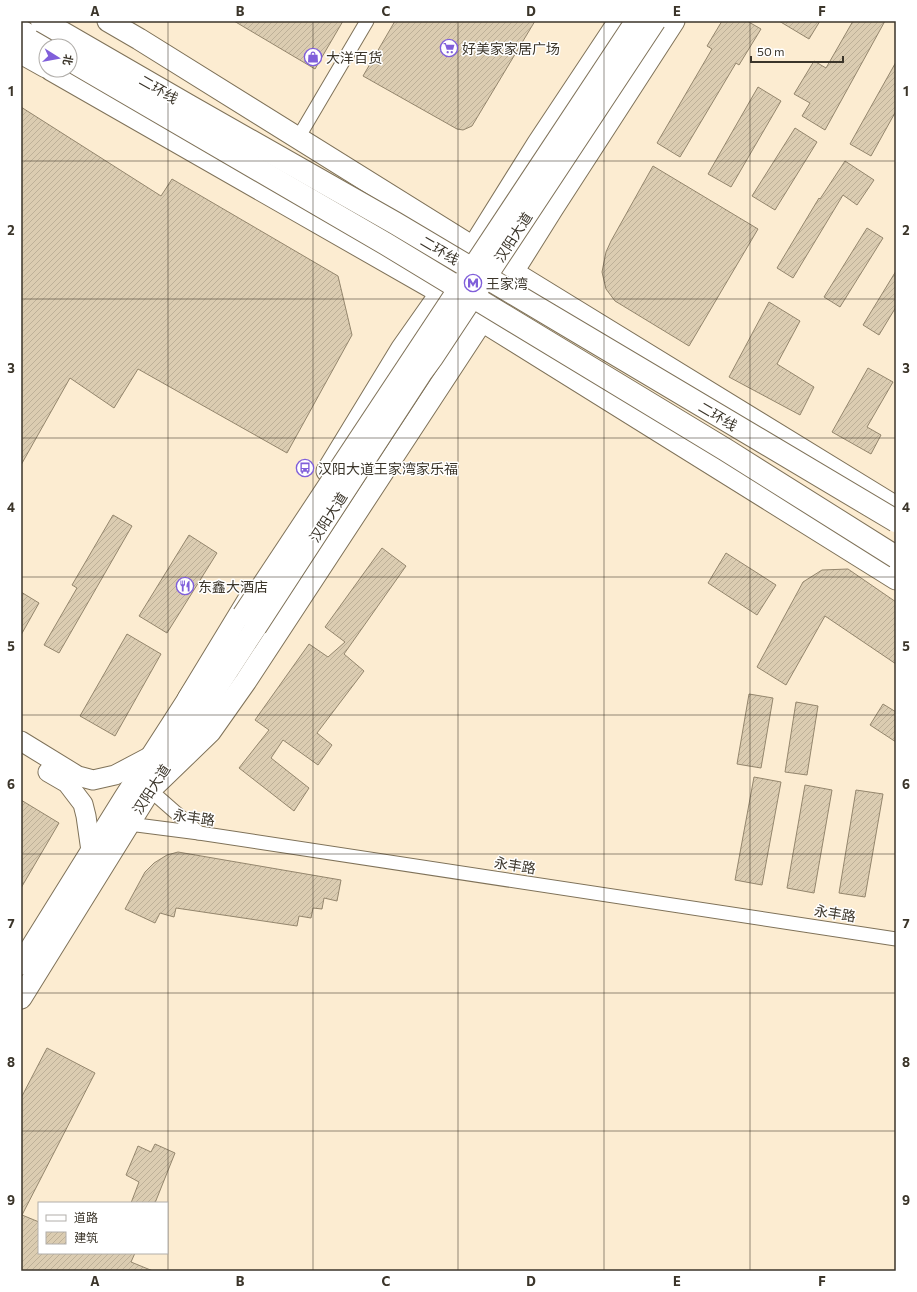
<svg xmlns="http://www.w3.org/2000/svg" width="917" height="1292" font-family="Commissioner,'Noto Sans SC',sans-serif">
  <style>
    .building { fill: url(#building-hatch); stroke: #94866d }
    .lines { fill: none; stroke-linecap: round; stroke-linejoin: round }
    .street-casing { stroke: #7f7259; stroke-width: 15 }
    .secondary-casing { stroke: #7f7259; stroke-width: 21 }
    .primary-casing { stroke: #7f7259; stroke-width: 23 }
    .highway-casing { stroke: #7f7259; stroke-width: 24 }
    .street { stroke: #fff; stroke-width: 13 }
    .secondary { stroke: #fff; stroke-width: 19 }
    .primary { stroke: #fff; stroke-width: 21 }
    .highway { stroke: #fff; stroke-width: 22 }
    .primary-bridge-casing { stroke: #7f7259; stroke-width: 23; stroke-linecap: butt }
    .highway-bridge-casing { stroke: #7f7259; stroke-width: 24; stroke-linecap: butt }
    .primary-bridge { stroke: #fff; stroke-width: 21 }
    .highway-bridge { stroke: #fff; stroke-width: 22 }
    .grid { fill: none; stroke: #3b352a; stroke-width: 1; stroke-opacity: 0.55 }
    .labels { text-anchor: middle; dominant-baseline: central; stroke-width: 3; stroke-linejoin: round; paint-order: stroke }
    .poi-label { font-size: 14px; fill: #3b352a; stroke: #fff; text-anchor: start }
    .street-label { font-size: 14px; fill: #3b352a; stroke: #fff }
    .neatline { fill: none; stroke: #3b352a; stroke-width: 1.5 }
    .grid-label { font-size: 13px; text-anchor: middle; font-weight: bold; fill: #3b352a }
  </style>
  <defs>
    <pattern id="building-hatch" width="6" height="6" patternUnits="userSpaceOnUse"><rect width="6" height="6" fill="#dbccb1"/><path d="M-1 1l2-2M0 6l6-6M5 7l2-2" fill="none" stroke="#bdb098"/></pattern>
  </defs>
  <rect width="100%" height="100%" fill="#fcecd1"/>
  <g class="building">
    <path d="M234,21H343L315,69Z"/>
    <path d="M395,21H535L472,126L463,130L457,129L363,76Z"/>
    <path d="M722,21H747L761,29L739,65L736,63L680,157L657,143L712,49L707,46Z"/>
    <path d="M779,21H820L809,39Z"/>
    <path d="M853,21H885L825,130L802,116L810,103L794,94L814,61L826,68Z"/>
    <path d="M896,62V111L871,156L850,144Z"/>
    <path d="M758,87L781,101L731,187L708,174Z"/>
    <path d="M21,107L161,196L172,179L338,276L352,335L287,453L138,369L114,408L70,378L21,465Z"/>
    <path d="M795,128L817,142L775,210L752,196Z"/>
    <path d="M845,161L874,180L857,205L843,195L793,278L777,268L819,198L820,199Z"/>
    <path d="M653,166L758,229L689,346L615,301L606,289L602,272L606,252L611,241Z"/>
    <path d="M867,228L883,238L840,307L824,297Z"/>
    <path d="M896,271V307L879,335L863,325Z"/>
    <path d="M769,302L800,321L777,364L814,387L800,415L729,377Z"/>
    <path d="M868,368L893,382L867,427L881,435L871,454L832,432Z"/>
    <path d="M113,515L132,526L59,653L44,645L77,588L72,585Z"/>
    <path d="M189,535L217,553L167,633L139,616Z"/>
    <path d="M382,548L406,566L344,654L364,671L317,733L332,745L318,765L283,740L271,758L309,788L294,811L239,768L269,730L255,720L309,644L328,657L345,642L325,627Z"/>
    <path d="M726,553L776,585L757,615L708,583Z"/>
    <path d="M848,569L896,602V664L825,616L786,685L757,667L803,582L822,570Z"/>
    <path d="M21,592L39,603L21,635Z"/>
    <path d="M127,634L161,654L115,736L80,716Z"/>
    <path d="M749,694L773,698L761,768L737,764Z"/>
    <path d="M796,702L818,706L807,775L785,772Z"/>
    <path d="M883,704L896,712V742L870,725Z"/>
    <path d="M754,777L781,782L762,885L735,880Z"/>
    <path d="M805,785L832,790L814,893L787,888Z"/>
    <path d="M856,790L883,794L865,897L839,893Z"/>
    <path d="M21,800L59,823L21,888Z"/>
    <path d="M178,852L341,880L337,901L324,898L322,909L313,908L311,918L299,916L297,926L176,908L174,917L160,913L155,923L125,909L145,872L154,863L167,855Z"/>
    <path d="M47,1048L95,1073L22,1215L39,1222V1253H135L131,1262L153,1271H21V1098Z"/>
    <path d="M155,1144L175,1153L155,1203H131L139,1182L126,1175L138,1146L151,1152Z"/>
  </g>
  <g class="lines">
    <defs>
      <g id="street">
        <path d="M298,138L367,21"/>
        <path d="M150,790L199,833"/>
        <path d="M129,824L199,833L896,939"/>
      </g>
      <g id="secondary">
        <path d="M21,741L78,776L93,780L115,775L151,756"/>
        <path d="M48,772L67,783L83,804L86,816L91,851"/>
      </g>
      <g id="primary">
        <path d="M108,21L139,39L513,272L896,507"/>
        <path d="M21,53L46,67"/>
        <path d="M51,70L441,293L482,321L896,579"/>
        <path d="M327,471L402,348L473,247L538,143L619,21"/>
        <path d="M188,699L250,597"/>
        <path d="M150,790L210,732L246,681L482,321L553,208L674,21"/>
        <path d="M21,964L125,797L196,687"/>
        <path d="M21,998L150,790L256,627"/>
      </g>
      <path id="highway" d="M21,31L47,46"/>
    </defs>
    <use href="#street" class="street-casing"/>
    <use href="#secondary" class="secondary-casing"/>
    <use href="#primary" class="primary-casing"/>
    <use href="#highway" class="highway-casing"/>
    <use href="#street" class="street"/>
    <use href="#secondary" class="secondary"/>
    <use href="#primary" class="primary"/>
    <use href="#highway" class="highway"/>
    <defs>
      <g id="primary-bridge">
        <path d="M243,615L636,21"/>
        <path d="M256,627L422,372L433,357L655,21"/>
      </g>
      <g id="highway-bridge">
        <path d="M42,21L189,106L395,223L896,521"/>
        <path d="M70,60L386,244L726,450L896,557"/>
      </g>
    </defs>
    <use href="#primary-bridge" class="primary-bridge-casing"/>
    <use href="#highway-bridge" class="highway-bridge-casing"/>
    <use href="#primary-bridge" class="primary-bridge"/>
    <use href="#highway-bridge" class="highway-bridge"/>
  </g>
  <path class="grid" d="M168,21V1271M313,21V1271M458,21V1271M604,21V1271M750,21V1271M21,161H896M21,299H896M21,438H896M21,577H896M21,715H896M21,854H896M21,993H896M21,1131H896"/>
  <defs>
    <symbol id="supermarket-ring" viewBox="-11 -11 22 22"><circle r="9.5" fill="#fff" stroke="#805fda" stroke-width="1.5"/><path d="M-6-5.5h2.5l.6 2H6L4.5 2H-2.5L-4.4-4H-6ZM-1.5 3.2a1.3 1.3 0 1 0 .1 0ZM3 3.2a1.3 1.3 0 1 0 .1 0Z" fill="#805fda"/></symbol>
    <symbol id="shop-ring" viewBox="-11 -11 22 22"><circle r="9.5" fill="#fff" stroke="#805fda" stroke-width="1.5"/><path d="M-5-2.5h2.3a2.7 3.5 0 0 1 5.4 0H5L5.5 6h-11ZM-1.5-2.5h3a1.5 2.3 0 0 0-3 0Z" fill="#805fda"/></symbol>
    <symbol id="metro-ring" viewBox="-11 -11 22 22"><circle r="9.5" fill="#fff" stroke="#805fda" stroke-width="1.5"/><path d="M-5.5 5V-5H-3L0 0L3-5H5.5V5H3V-.5L0 4L-3-.5V5Z" fill="#805fda"/></symbol>
    <symbol id="bus-ring" viewBox="-11 -11 22 22"><circle r="9.5" fill="#fff" stroke="#805fda" stroke-width="1.5"/><path d="M-5-6H5V4H4V6H2V4H-2V6H-4V4H-5ZM-3.5-4V0h7V-4ZM-3.5 1.2v1.5H-2V1.2ZM2 1.2v1.5H3.5V1.2Z" fill="#805fda"/></symbol>
    <symbol id="restaurant-ring" viewBox="-11 -11 22 22"><circle r="9.5" fill="#fff" stroke="#805fda" stroke-width="1.5"/><path d="M-5-6h1v4h1v-4h1v4h1v-4h1v5L-1.5 .5V6h-2V.5L-5-1ZM5-6V6H3V1.5H1.5Q1.5-4 5-6Z" fill="#805fda"/></symbol>
  </defs>
  <g fill-rule="evenodd">
    <use href="#supermarket-ring" x="439" y="38" width="20" height="20"/>
    <use href="#shop-ring" x="303" y="47" width="20" height="20"/>
    <use href="#metro-ring" x="463" y="273" width="20" height="20"/>
    <use href="#bus-ring" x="295" y="458" width="20" height="20"/>
    <use href="#restaurant-ring" x="175" y="576" width="20" height="20"/>
  </g>
  <g class="labels">
    <g class="poi-label">
      <text x="462" y="48">好美家家居广场</text>
      <text x="326" y="57">大洋百货</text>
      <text x="486" y="283">王家湾</text>
      <text x="318" y="468">汉阳大道王家湾家乐福</text>
      <text x="198" y="586">东鑫大酒店</text>
    </g>
    <g class="street-label">
      <text transform="translate(159 89) rotate(30)">二环线</text>
      <text transform="translate(513 237) rotate(-57)">汉阳大道</text>
      <text transform="translate(440 250) rotate(31)">二环线</text>
      <text transform="translate(718 416) rotate(31)">二环线</text>
      <text transform="translate(328 517) rotate(-57)">汉阳大道</text>
      <text transform="translate(151 789) rotate(-57)">汉阳大道</text>
      <text transform="translate(194 817) rotate(8)">永丰路</text>
      <text transform="translate(515 865) rotate(9)">永丰路</text>
      <text transform="translate(835 913) rotate(9)">永丰路</text>
    </g>
  </g>
  <rect width="917" height="1292" fill="none" stroke="#ffffff" stroke-width="44"/>
  <rect x="38" y="1202" width="130" height="52" fill="#ffffff" stroke="#b1aeaa"/>
  <rect x="46" y="1215" width="20" height="6" fill="#ffffff" stroke="#b1aeaa"/>
  <text x="74" y="1222" font-size="12" fill="#3b352a">道路</text>
  <rect x="46" y="1232" width="20" height="12" fill="url(#building-hatch)" stroke="#b1aeaa"/>
  <text x="74" y="1242" font-size="12" fill="#3b352a">建筑</text>
  <g transform="translate(58 58) rotate(101)"><circle r="19" fill="#ffffff" stroke="#b1aeaa"/>
  <path d="M0-3L7 15L0 10L-7 15Z" fill="#805fda"/>
  <text y="-6" font-size="11" font-weight="bold" text-anchor="middle" fill="#3b352a">北</text>
  </g>
  <path d="M751 56v6h92v-6" fill="none" stroke="#3b352a" stroke-width="2"/>
  <text x="757" y="56" font-size="12" fill="#3b352a" stroke="#ffffff" stroke-width="3" paint-order="stroke">50 m</text>
  <rect x="22" y="22" width="873" height="1248" class="neatline"/>
  <g class="grid-label">
    <text x="95" y="16">A</text>
    <text x="240" y="16">B</text>
    <text x="386" y="16">C</text>
    <text x="531" y="16">D</text>
    <text x="677" y="16">E</text>
    <text x="822" y="16">F</text>
    <text x="11" y="96">1</text>
    <text x="906" y="96">1</text>
    <text x="11" y="235">2</text>
    <text x="906" y="235">2</text>
    <text x="11" y="373">3</text>
    <text x="906" y="373">3</text>
    <text x="11" y="512">4</text>
    <text x="906" y="512">4</text>
    <text x="11" y="651">5</text>
    <text x="906" y="651">5</text>
    <text x="11" y="789">6</text>
    <text x="906" y="789">6</text>
    <text x="11" y="928">7</text>
    <text x="906" y="928">7</text>
    <text x="11" y="1067">8</text>
    <text x="906" y="1067">8</text>
    <text x="11" y="1205">9</text>
    <text x="906" y="1205">9</text>
    <text x="95" y="1286">A</text>
    <text x="240" y="1286">B</text>
    <text x="386" y="1286">C</text>
    <text x="531" y="1286">D</text>
    <text x="677" y="1286">E</text>
    <text x="822" y="1286">F</text>
  </g>
</svg>
